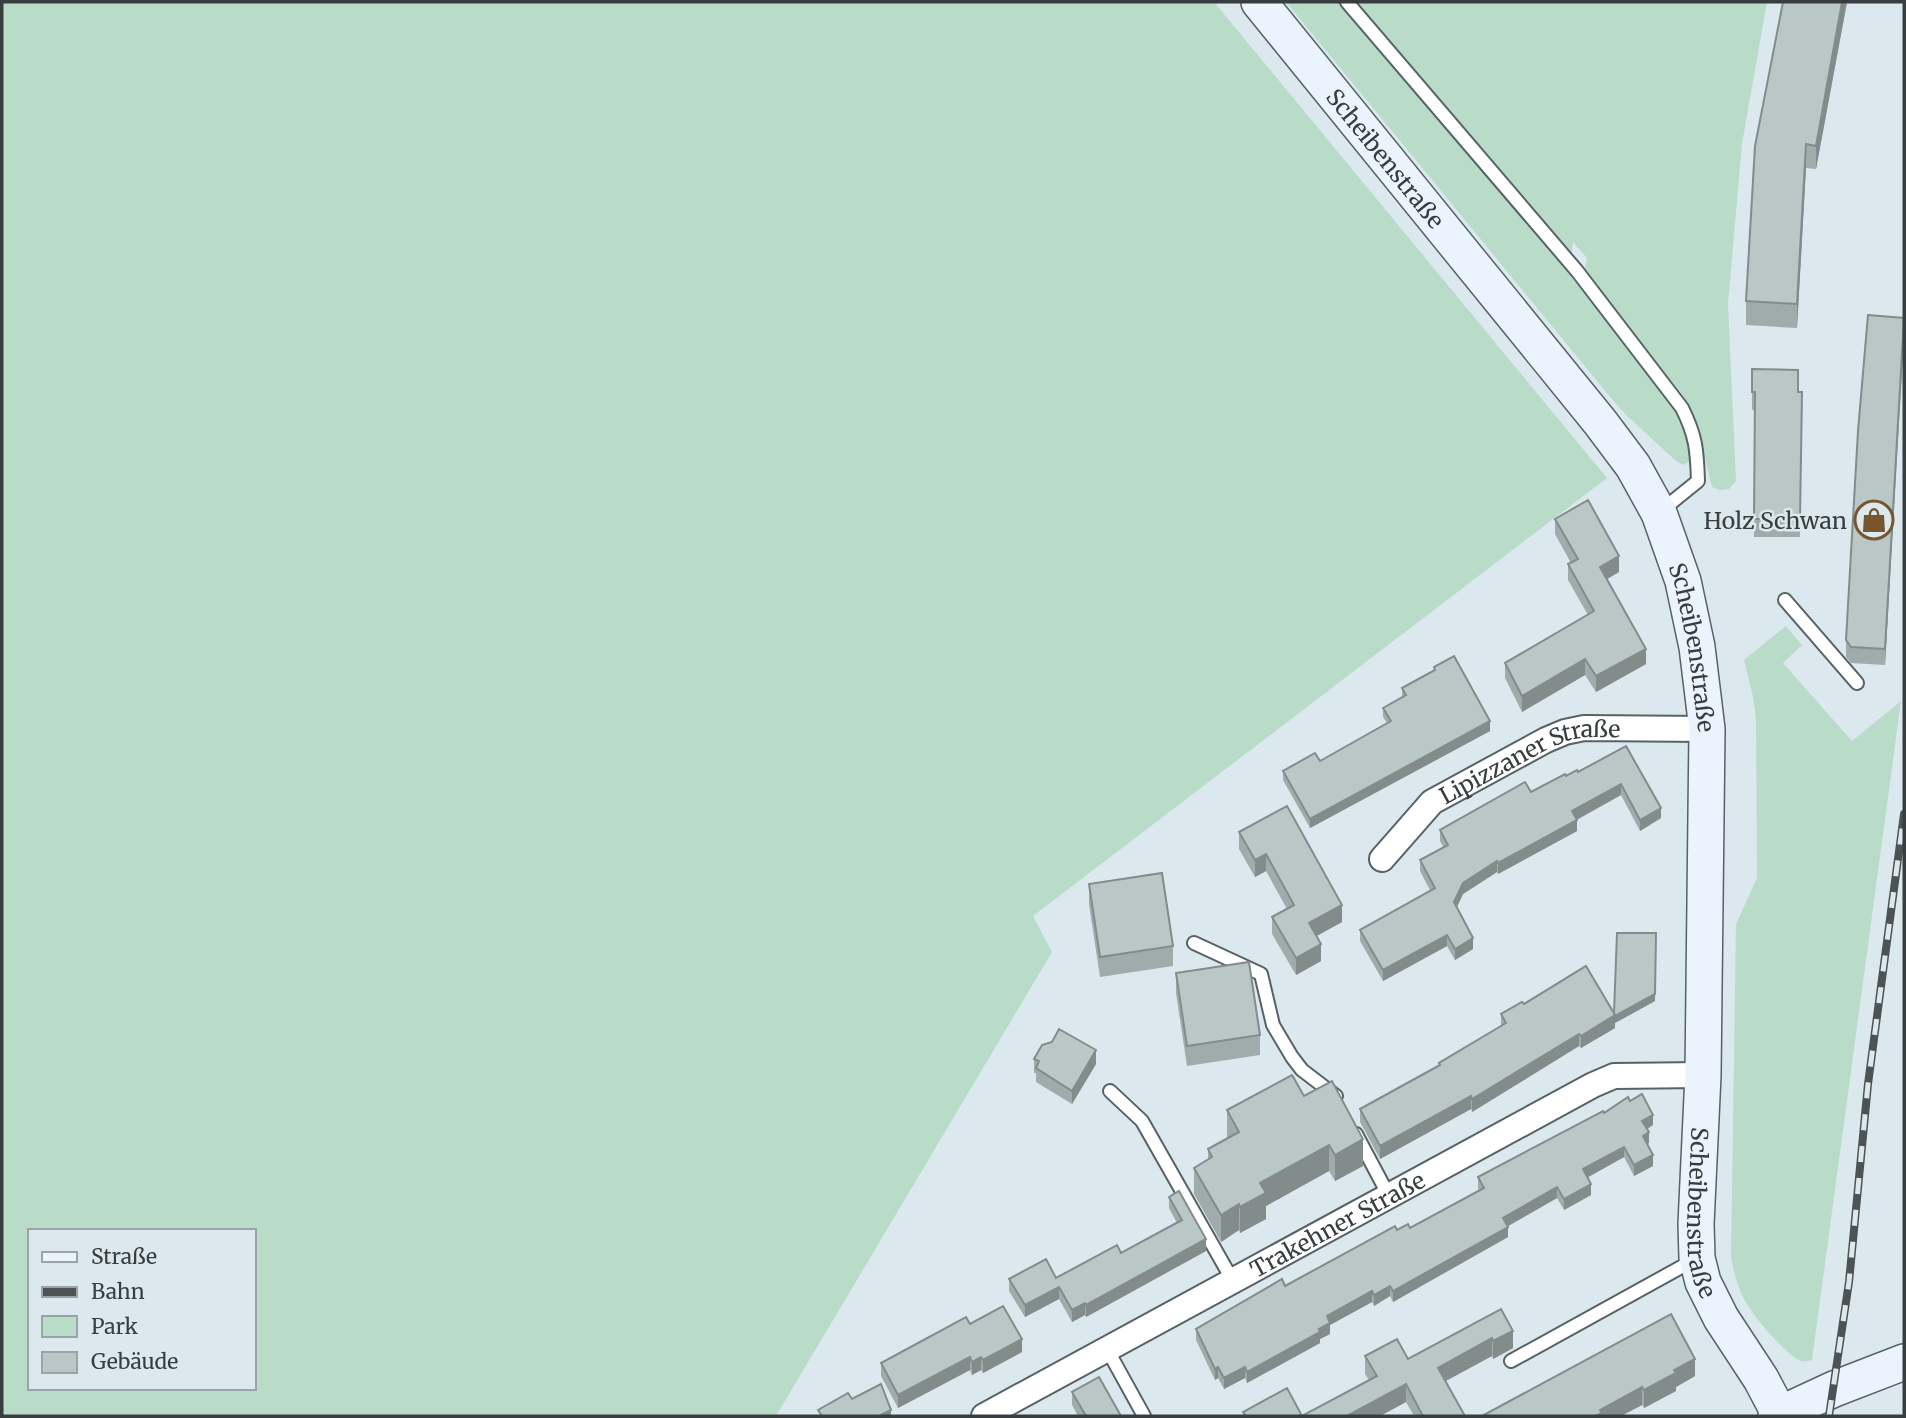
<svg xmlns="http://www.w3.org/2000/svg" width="1906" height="1418" font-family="Merriweather,serif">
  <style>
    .green { fill: #b9dcc9; fill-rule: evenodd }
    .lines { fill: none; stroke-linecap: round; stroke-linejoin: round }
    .lane-casing { stroke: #576267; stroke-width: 16 }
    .street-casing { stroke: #576267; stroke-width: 28 }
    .secondary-casing { stroke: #576267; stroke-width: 38 }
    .lane { stroke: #fff; stroke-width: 12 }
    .street { stroke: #fff; stroke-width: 24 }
    .secondary { stroke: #ebf3fd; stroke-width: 35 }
    .rail-casing { stroke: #4d5355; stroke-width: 8 }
    .rail { stroke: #dbe8ed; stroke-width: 5; stroke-dasharray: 16; stroke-linecap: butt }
    .wall { fill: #9facab }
    .shaded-wall { fill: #828c8b }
    .building { fill: #b9c8c7; stroke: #828c8b; stroke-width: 2 }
    .labels { text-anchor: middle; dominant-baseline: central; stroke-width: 5; stroke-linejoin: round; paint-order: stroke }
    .street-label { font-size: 23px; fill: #383d3f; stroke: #dbe8ed }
    .poi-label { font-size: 23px; fill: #383d3f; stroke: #dbe8ed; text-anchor: end }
  </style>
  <rect width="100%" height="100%" fill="#dbe8ed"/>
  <g class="green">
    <path d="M2,2H1214L1607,478L1033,916L1052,952L776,1416H2ZM30,1231H254V1388H30Z"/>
    <path d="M1286,2H1343L1536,233L1671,402C1679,421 1691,442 1689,462L1683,465L1675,460L1625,414L1606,392Z"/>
    <path d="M1357,2H1767L1742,144L1728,304L1736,481L1729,489L1720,490L1712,487L1695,417L1684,397L1584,272L1587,258L1573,242L1571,257L1496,171Z"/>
    <path d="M1786,626L1802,645L1783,663L1852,741L1901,701L1812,1360C1807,1361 1806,1362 1801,1361C1788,1357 1754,1317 1747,1304C1738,1290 1734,1273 1731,1257L1736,924L1757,878L1756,719L1753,697L1744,660Z"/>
  </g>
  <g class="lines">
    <defs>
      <g id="lane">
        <path d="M1347,2L1577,271L1682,408C1696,436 1697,450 1698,481L1661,511"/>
        <path d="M1785,600L1857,683"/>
        <path d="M1194,943L1261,974L1273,1025L1292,1057L1302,1070L1336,1096"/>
        <path d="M1110,1091L1142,1121L1233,1281"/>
        <path d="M1356,1134L1389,1196"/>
        <path d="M1107,1349L1144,1416"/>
        <path d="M1511,1361L1694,1260"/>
      </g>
      <g id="street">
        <path id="s1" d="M1382,859L1432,802L1546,740L1565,732L1584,728L1707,729"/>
        <path id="s2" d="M984,1416L1593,1085L1614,1076L1703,1075"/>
      </g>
      <g id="secondary">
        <path id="s3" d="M1259,2L1600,422L1633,466L1659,513L1683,581L1697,647L1707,729L1703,1075L1696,1224L1697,1258L1703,1282L1721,1318L1761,1379L1780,1415"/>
        <path d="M1776,1416L1834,1389L1904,1362"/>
      </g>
    </defs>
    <use href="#lane" class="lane-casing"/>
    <use href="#street" class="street-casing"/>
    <use href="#secondary" class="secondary-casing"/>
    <use href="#lane" class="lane"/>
    <use href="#street" class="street"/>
    <use href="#secondary" class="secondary"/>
    <defs>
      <path id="rail" d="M1829,1416L1849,1282L1868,1084L1904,814"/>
    </defs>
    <use href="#rail" class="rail-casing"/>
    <use href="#rail" class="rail"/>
  </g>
  <g class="wall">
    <path d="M1847,2L1816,169L1806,168L1797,328L1746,325V301Z"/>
    <path d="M1904,318L1885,665L1851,663L1846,657V640Z"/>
    <path d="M1752,369L1798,392H1802L1800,537H1754L1755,410H1752Z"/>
    <path d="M1555,519L1619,572L1607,579L1646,664L1596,692L1585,675L1522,712L1505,678V663L1588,615L1568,580V564L1571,563L1555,534Z"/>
    <path d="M1434,667L1490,731L1310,828L1283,780V771L1320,761L1387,723L1383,717V708L1402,697V688L1434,671Z"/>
    <path d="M1626,746L1661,818L1640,831L1621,795L1577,820V831L1511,867L1498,874L1497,872L1463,894L1457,907L1473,949L1455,960L1447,946L1383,981L1360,941V930L1430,890L1420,871V860L1444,848L1440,841V830L1531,792L1566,776L1578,772Z"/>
    <path d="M1287,806L1342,922L1317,936L1321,961L1296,975L1272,934V917L1287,909L1266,871L1255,877L1239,849V832Z"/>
    <path d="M1089,884L1173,946V966L1100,977L1089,904Z"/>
    <path d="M1176,973L1260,1035V1055L1187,1066L1176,993Z"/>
    <path d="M1655,1001L1615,1023V1028L1581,1048L1579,1046L1472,1112L1471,1109L1380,1159L1360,1122V1109L1439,1066V1063L1501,1026V1014L1524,1004L1614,1013Z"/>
    <path d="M1034,1059L1096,1064L1072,1104L1036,1082V1073H1034Z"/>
    <path d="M1304,1096L1363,1166L1335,1181L1329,1171L1266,1206V1219L1240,1233L1239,1230L1221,1242L1194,1194V1168L1208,1159V1149L1228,1138L1227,1137V1110Z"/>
    <path d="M1630,1101L1653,1125L1647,1129L1649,1143L1647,1144L1653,1166L1634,1176L1624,1157L1588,1177L1591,1195L1564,1210L1557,1198L1508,1226V1237L1393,1302L1390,1296L1374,1306L1372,1302L1330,1325V1334L1320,1339V1343L1247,1383L1245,1378L1224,1389L1218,1378L1215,1380L1196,1340V1329L1397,1230L1410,1228L1479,1191L1478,1188V1177Z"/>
    <path d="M1169,1197L1206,1251L1086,1317L1085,1315L1072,1322L1059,1299L1025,1317L1009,1291V1279L1056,1278L1121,1253L1177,1223L1169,1208Z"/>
    <path d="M1501,1309L1513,1348L1493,1359L1492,1356L1446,1381L1465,1416H1414L1406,1402L1380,1416H1243V1412L1302,1416L1369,1380L1365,1374V1356L1408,1359Z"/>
    <path d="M970,1324L1022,1352L983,1373L981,1370L972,1375L970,1370L898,1408L881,1376V1363Z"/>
    <path d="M1695,1376L1676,1387V1391L1644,1408L1642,1405L1621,1416H1482Z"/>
    <path d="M1072,1392L1121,1416H1078L1072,1405Z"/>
  </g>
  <g class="shaded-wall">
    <path d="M1842,2H1847L1816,169V146Z"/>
    <path d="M1806,144V168L1797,328V304Z"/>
    <path d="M1904,318V335L1885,665V649Z"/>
    <path d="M1619,556V572L1600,583V567Z"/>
    <path d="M1646,649V664L1596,692V676Z"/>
    <path d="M1585,659V675L1522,712V696Z"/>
    <path d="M1490,721V731L1310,828V819Z"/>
    <path d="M1621,784V795L1572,822V811Z"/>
    <path d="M1661,808V818L1640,831V820Z"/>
    <path d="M1577,820V831L1498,874V863Z"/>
    <path d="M1266,854V871L1255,877V860Z"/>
    <path d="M1497,861V872L1463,894L1454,913V902L1463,883Z"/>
    <path d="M1342,905V922L1309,940V923Z"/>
    <path d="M1656,933L1655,1001L1615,1023V1028L1581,1048V1036L1615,1015Z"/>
    <path d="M1447,935V946L1383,981V970Z"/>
    <path d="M1473,938V949L1455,960V949Z"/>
    <path d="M1321,944V961L1296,975V958Z"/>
    <path d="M1579,1034V1046L1472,1112V1099Z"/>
    <path d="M1096,1050V1064L1072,1104V1091Z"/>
    <path d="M1471,1096V1109L1380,1159V1146Z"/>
    <path d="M1653,1115V1125L1642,1132V1121Z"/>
    <path d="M1649,1132V1143L1643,1147V1136Z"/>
    <path d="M1363,1139V1166L1335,1181V1155Z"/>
    <path d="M1329,1145V1171L1266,1206V1219L1240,1233V1207L1260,1183Z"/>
    <path d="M1624,1147V1157L1583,1180V1169Z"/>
    <path d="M1653,1155V1166L1634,1176V1165Z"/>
    <path d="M1591,1184V1195L1564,1210V1199Z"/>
    <path d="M1557,1187V1198L1503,1229V1218Z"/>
    <path d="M1239,1204V1230L1221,1242V1215Z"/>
    <path d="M1508,1227V1237L1393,1302V1291Z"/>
    <path d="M1206,1239V1251L1086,1317V1305Z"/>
    <path d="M1390,1286V1296L1374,1306V1295Z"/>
    <path d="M1059,1287V1299L1025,1317V1305Z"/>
    <path d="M1372,1291V1302L1330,1325V1334L1320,1339V1343L1247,1383V1372L1319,1329L1327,1316Z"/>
    <path d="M1085,1303V1315L1072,1322V1310Z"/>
    <path d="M1513,1331V1348L1493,1359V1341Z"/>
    <path d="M1492,1338V1356L1438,1385V1368Z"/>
    <path d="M1022,1339V1352L983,1373V1360Z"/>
    <path d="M970,1357V1370L898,1408V1395Z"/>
    <path d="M981,1357V1370L972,1375V1362Z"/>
    <path d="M1695,1359V1376L1676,1387V1391L1644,1408V1390L1674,1370Z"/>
    <path d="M1218,1367V1378L1215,1380V1369Z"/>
    <path d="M1245,1367V1378L1224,1389V1378Z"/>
    <path d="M1406,1384V1402L1380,1416H1347Z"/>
    <path d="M1642,1387V1405L1621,1416H1595L1600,1410Z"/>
    <path d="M891,1410V1416H879Z"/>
  </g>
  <g class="building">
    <path d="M1783,2H1842L1816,146L1806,144L1797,304L1746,301L1755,146Z"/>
    <path d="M1868,315L1904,318L1885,649L1851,647L1846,640L1858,431Z"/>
    <path d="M1752,369L1798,370V392H1802L1800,519H1754L1755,392H1752Z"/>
    <path d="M1588,500L1619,556L1600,567L1646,649L1596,676L1585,659L1522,696L1505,663L1594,611L1568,564L1578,559L1555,519Z"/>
    <path d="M1454,656L1490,721L1310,819L1283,771L1315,753L1320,761L1391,721L1383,708L1406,695L1402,688L1435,670L1434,667Z"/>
    <path d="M1626,746L1661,808L1640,820L1621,784L1572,811L1577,820L1511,856L1498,863L1497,861L1463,883L1454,902L1473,938L1455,949L1447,935L1383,970L1360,930L1435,888L1420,860L1448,845L1440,830L1525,782L1531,792L1565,774L1566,776L1577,770L1578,772Z"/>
    <path d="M1287,806L1342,905L1309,923L1321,944L1296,958L1272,917L1294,905L1266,854L1255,860L1239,832Z"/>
    <path d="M1162,873L1173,946L1100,957L1089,884Z"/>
    <path d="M1617,933H1656L1655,994L1615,1016L1614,1013Z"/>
    <path d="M1249,962L1260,1035L1187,1046L1176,973Z"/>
    <path d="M1586,966L1615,1015L1581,1036L1579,1034L1472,1099L1471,1096L1380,1146L1360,1109L1440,1065L1439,1063L1506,1023L1501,1014L1522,1002L1524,1004Z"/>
    <path d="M1059,1029L1096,1050L1072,1091L1036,1068L1039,1061L1034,1059L1042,1045L1052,1042Z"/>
    <path d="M1292,1075L1304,1096L1332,1081L1363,1139L1335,1155L1329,1145L1260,1183L1266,1193L1240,1207L1239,1204L1221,1215L1194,1168L1212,1157L1208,1149L1239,1132L1227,1110Z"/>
    <path d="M1642,1094L1653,1115L1642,1121L1649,1132L1643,1136L1653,1155L1634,1165L1624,1147L1583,1169L1591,1184L1564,1199L1557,1187L1503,1218L1508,1227L1393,1291L1390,1286L1374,1295L1372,1291L1327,1316L1330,1323L1319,1329L1320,1332L1247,1372L1245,1367L1224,1378L1218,1367L1215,1369L1196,1329L1282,1279L1285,1286L1395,1226L1397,1230L1408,1224L1410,1228L1484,1188L1478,1177L1603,1111L1604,1113L1628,1097L1630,1101Z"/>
    <path d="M1179,1191L1206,1239L1086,1305L1085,1303L1072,1310L1059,1287L1025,1305L1009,1279L1046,1259L1056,1278L1117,1245L1121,1253L1182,1220L1169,1197Z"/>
    <path d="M1003,1306L1022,1339L983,1360L981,1357L972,1362L970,1357L898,1395L881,1363L966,1317L970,1324Z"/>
    <path d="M1501,1309L1513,1331L1493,1341L1492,1338L1438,1368L1465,1416H1423L1406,1384L1347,1416H1246L1243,1412L1287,1388L1302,1416L1377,1376L1365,1356L1397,1339L1408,1359Z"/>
    <path d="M1671,1314L1695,1359L1674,1370L1676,1373L1644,1390L1642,1387L1600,1410L1602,1413L1595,1416H1482Z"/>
    <path d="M1099,1377L1121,1416H1086L1072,1392Z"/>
    <path d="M881,1384L891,1410L879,1416H822L818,1410L848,1393L852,1399Z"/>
  </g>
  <defs>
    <symbol id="shop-ring" viewBox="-11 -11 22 22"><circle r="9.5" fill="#dbe8ed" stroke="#77552d" stroke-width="1.5"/><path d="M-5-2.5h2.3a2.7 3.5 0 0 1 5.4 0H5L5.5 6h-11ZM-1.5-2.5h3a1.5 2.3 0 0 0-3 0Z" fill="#77552d"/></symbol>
  </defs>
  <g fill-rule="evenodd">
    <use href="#shop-ring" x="1852" y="498" width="44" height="44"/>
  </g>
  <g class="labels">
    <g class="street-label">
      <text stroke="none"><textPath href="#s3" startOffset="201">Scheibenstraße</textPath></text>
      <text stroke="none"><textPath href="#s3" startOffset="789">Scheibenstraße</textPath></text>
      <text stroke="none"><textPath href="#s1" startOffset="184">Lipizzaner Straße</textPath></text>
      <text stroke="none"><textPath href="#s3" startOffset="1356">Scheibenstraße</textPath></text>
      <text stroke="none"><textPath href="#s2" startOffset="402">Trakehner Straße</textPath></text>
    </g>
    <g class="poi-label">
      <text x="1847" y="520">Holz Schwan</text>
    </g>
  </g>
  <rect width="1906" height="1418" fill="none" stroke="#383d3f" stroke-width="7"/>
  <rect x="28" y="1229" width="228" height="161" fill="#dbe8ed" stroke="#9aa4a7" stroke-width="2"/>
  <rect x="42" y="1252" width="35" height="10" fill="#ebf3fd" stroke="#9aa4a7" stroke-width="2"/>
  <text x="91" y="1264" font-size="21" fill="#383d3f">Straße</text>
  <rect x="42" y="1287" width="35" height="10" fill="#4d5355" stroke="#9aa4a7" stroke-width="2"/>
  <text x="91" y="1299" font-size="21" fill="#383d3f">Bahn</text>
  <rect x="42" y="1316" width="35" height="21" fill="#b9dcc9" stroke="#9aa4a7" stroke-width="2"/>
  <text x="91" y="1334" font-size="21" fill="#383d3f">Park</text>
  <rect x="42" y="1352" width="35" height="21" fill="#b9c8c7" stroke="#9aa4a7" stroke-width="2"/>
  <text x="91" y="1369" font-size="21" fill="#383d3f">Gebäude</text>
</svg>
